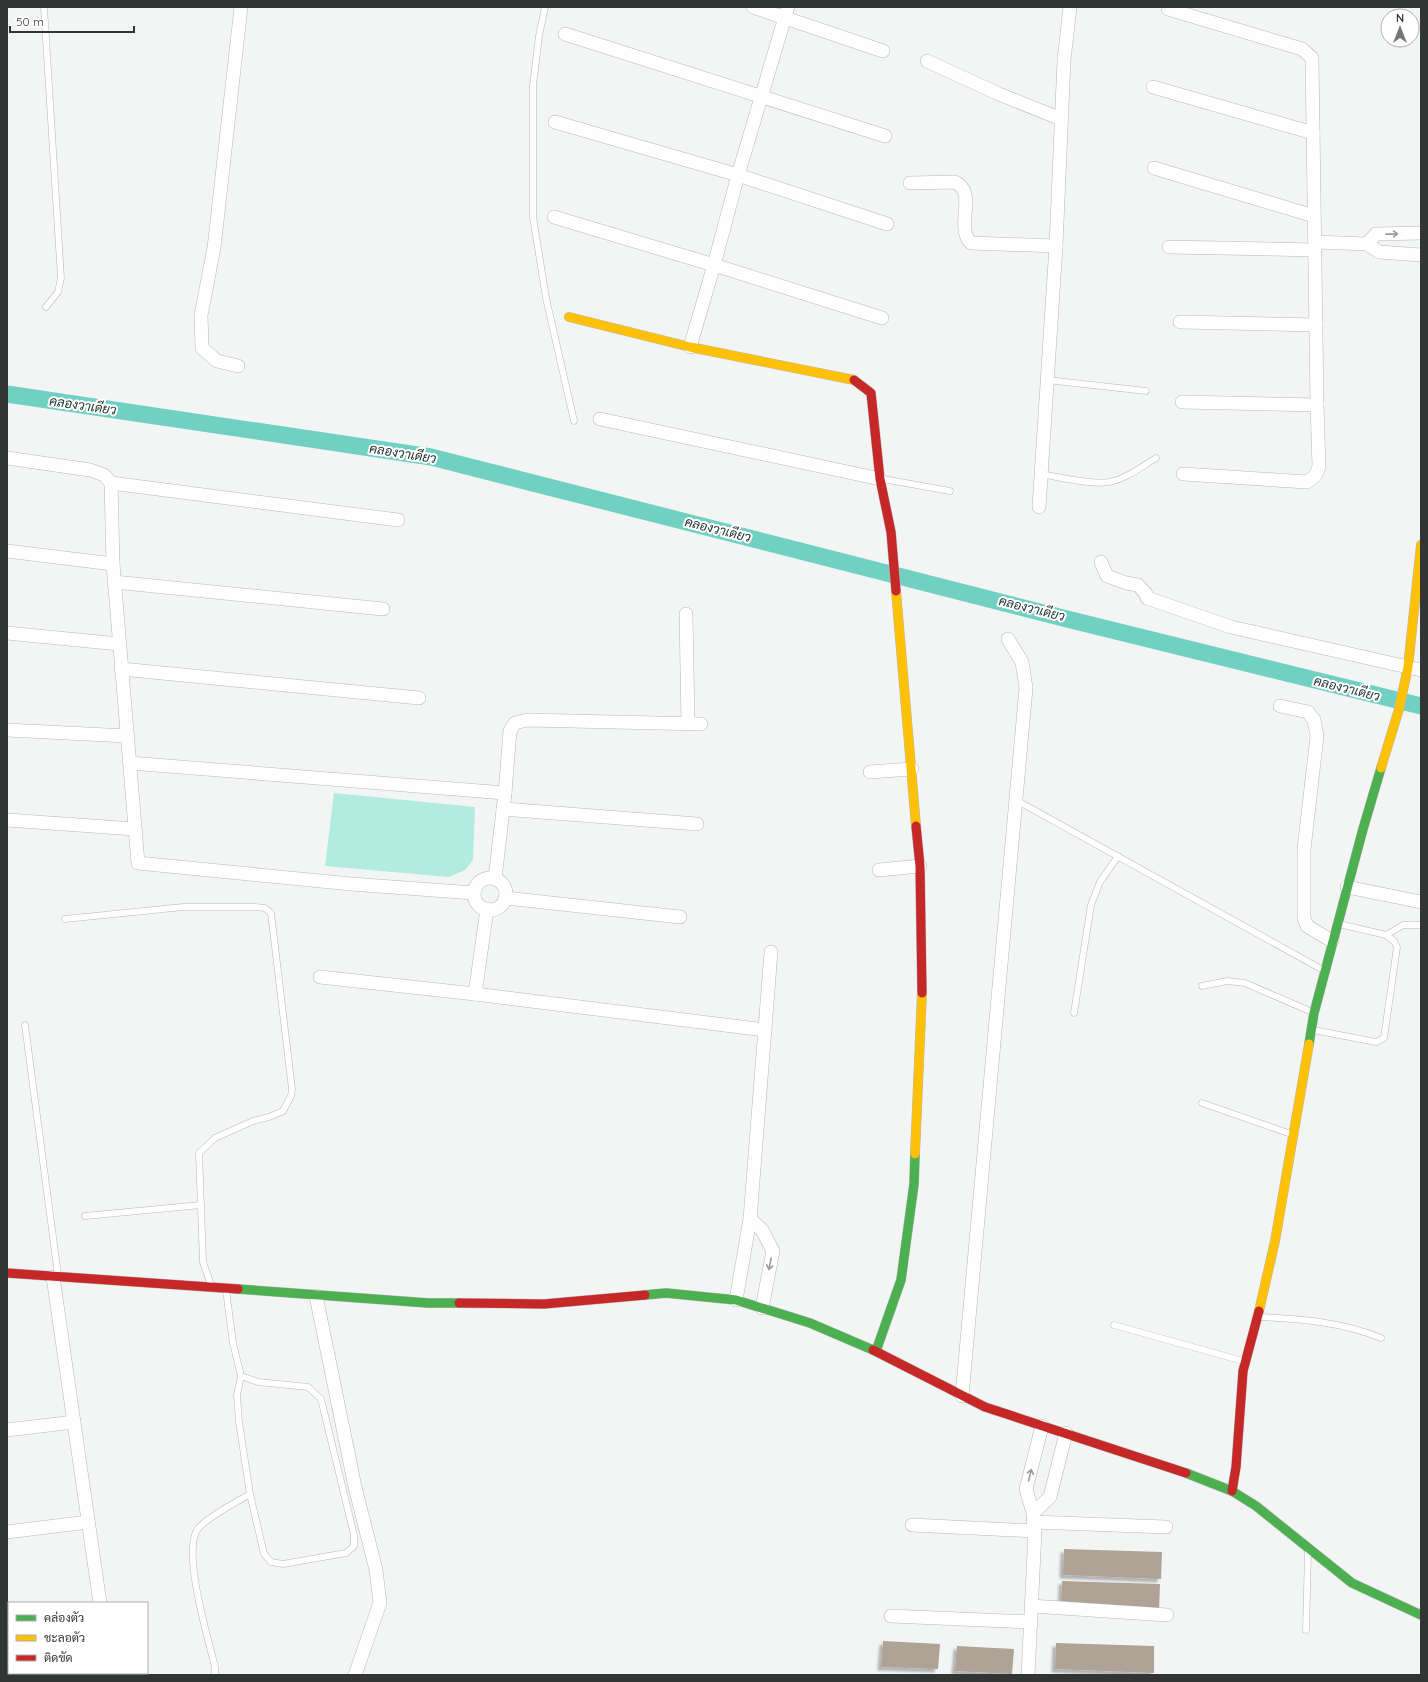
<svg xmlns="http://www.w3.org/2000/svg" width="1428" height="1682" font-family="Quicksand,Sarabun,sans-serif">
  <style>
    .green { fill: #b2ebe0 }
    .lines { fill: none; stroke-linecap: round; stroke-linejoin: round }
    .canal { stroke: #70d1c2; stroke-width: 17 }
    .building { fill: #afa297; filter: url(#shadow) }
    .lane-casing { stroke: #b6b8b7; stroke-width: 7 }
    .street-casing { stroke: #b6b8b7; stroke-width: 14 }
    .fast-casing { stroke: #b6b8b7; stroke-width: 10 }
    .slow-casing { stroke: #b6b8b7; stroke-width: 10 }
    .jam-casing { stroke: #b6b8b7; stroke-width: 10 }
    .lane { stroke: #fdfefd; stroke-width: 6 }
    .street { stroke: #fdfefd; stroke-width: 13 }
    .fast { stroke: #4caf50; stroke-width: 9 }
    .slow { stroke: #ffc107; stroke-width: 9 }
    .jam { stroke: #c62828; stroke-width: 9 }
    .oneway { stroke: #989a98 }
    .labels { text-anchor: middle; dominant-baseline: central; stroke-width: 4; stroke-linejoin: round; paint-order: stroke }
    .water-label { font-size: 13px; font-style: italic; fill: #203732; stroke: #fff }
  </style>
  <defs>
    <filter id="shadow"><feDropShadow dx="-3.5" dy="3.5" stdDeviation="1" flood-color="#0004"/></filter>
  </defs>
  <rect width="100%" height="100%" fill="#f2f5f4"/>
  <path class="green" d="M334,793L475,807L473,860L465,870L449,877L325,866Z"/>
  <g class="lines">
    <path class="canal" d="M7,394L431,457L1067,619L1421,706"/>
  </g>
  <g class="building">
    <path d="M1064,1549L1162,1552L1161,1579L1063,1575Z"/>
    <path d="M1062,1581L1160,1584L1159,1611L1061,1607Z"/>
    <path d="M883,1641L940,1644L938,1669L881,1667Z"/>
    <path d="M1056,1643L1154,1646V1673L1055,1669Z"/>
    <path d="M957,1646L1014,1649L1012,1674L955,1671Z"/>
  </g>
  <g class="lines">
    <defs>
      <g id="lane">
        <path d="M44,7L61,278L58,292L46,307"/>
        <path d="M545,7L539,36L533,85V217L546,298L574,421"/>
        <path d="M1047,380L1146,391"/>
        <path d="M1040,474C1059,477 1091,485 1109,482C1126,479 1141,467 1156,458"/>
        <path d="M883,479L950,491"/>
        <path d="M1016,800L1323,970"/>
        <path d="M65,919L183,907H255L265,908L271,913L292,1089L291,1096L283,1111L269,1117L253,1121L215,1138L199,1153L203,1262L211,1285"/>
        <path d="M1386,935L1403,925H1421"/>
        <path d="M1202,986L1227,981L1245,983L1312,1012"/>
        <path d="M1074,1013L1091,905L1100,882L1118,856"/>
        <path d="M25,1025L58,1275"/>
        <path d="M1313,1030L1376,1042L1384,1038L1397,947L1394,941L1386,935L1339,924"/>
        <path d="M1202,1103L1291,1134"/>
        <path d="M85,1216L201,1205"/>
        <path d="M226,1290L233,1343L241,1376L258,1382L308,1387L321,1399L354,1535V1546L346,1553L283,1564L271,1562L264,1554L250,1494"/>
        <path d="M1260,1317C1301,1319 1342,1322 1381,1338"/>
        <path d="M1114,1325L1243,1361"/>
        <path d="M1306,1630L1308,1552"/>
        <path d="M215,1675V1667C208,1638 184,1559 196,1532C201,1520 237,1502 250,1494L239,1422L237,1395L241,1376"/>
      </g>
      <g id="street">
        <path d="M753,7L883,51"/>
        <path d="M1168,9L1302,49L1312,58L1317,405L1319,467L1315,476L1307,482L1183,474"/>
        <path d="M565,34L885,136"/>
        <path d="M927,61L999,94L1061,119"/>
        <path d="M1153,87L1313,133"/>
        <path d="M555,122L738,175L887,224"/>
        <path d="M1154,168L1314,216"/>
        <path d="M910,183L955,182C975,192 960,217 966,235C967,238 969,241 971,243L1056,246"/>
        <path d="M554,217L714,265L882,318"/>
        <path d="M1315,242L1367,244L1379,252L1421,255"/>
        <path d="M1367,244L1376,234L1421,233"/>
        <path d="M1169,247L1315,250"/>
        <path d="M1180,322L1316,325"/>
        <path d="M690,347L714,265L738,175L788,7"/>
        <path d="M238,366L217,361L202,348L201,315L214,248L241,7"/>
        <path d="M1182,402L1317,405"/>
        <path d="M600,419L880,479"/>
        <path d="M7,458L90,470L104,475L111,483L113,564L138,863L351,884L474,893"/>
        <path d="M111,483L398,520"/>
        <path d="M1039,507L1056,246L1064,60L1070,7"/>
        <path d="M7,551L113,564"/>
        <path d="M1101,562L1107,576L1126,583L1138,585L1146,594L1147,598L1231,627L1421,670"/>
        <path d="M114,582L383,609"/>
        <path d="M686,614L688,724"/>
        <path d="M7,633L119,644"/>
        <path d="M121,669L419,698"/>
        <path d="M1280,706L1308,712L1314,720L1317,736L1304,849V918L1307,926L1332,941"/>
        <path d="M7,730L127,736"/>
        <path d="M130,763L505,793"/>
        <path d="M870,772L912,769"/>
        <path d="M503,809L697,824"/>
        <path d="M7,820L135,829"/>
        <path d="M879,870L920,866"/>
        <path d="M495,878L505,793L510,731L515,723L527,720L701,724"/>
        <circle cx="490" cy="894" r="16"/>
        <path d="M1347,887L1421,902"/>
        <path d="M505,898L680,917"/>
        <path d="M320,977L475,994L765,1030"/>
        <path d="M475,994L487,909"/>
        <path d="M750,1219L762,1230L773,1251L762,1308"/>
        <path d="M53,1277L100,1603"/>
        <path d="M316,1296L355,1487L376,1570L380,1603L355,1675"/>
        <path d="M736,1300L750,1219L771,952"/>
        <path d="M962,1396L1026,688L1022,662L1008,639"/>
        <path d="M7,1430L74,1422"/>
        <path d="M1033,1513L1050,1497L1066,1433"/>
        <path d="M1033,1522L1166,1527"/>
        <path d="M912,1525L1035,1531"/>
        <path d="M7,1532L88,1522"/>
        <path d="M1031,1606L1167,1615"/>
        <path d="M891,1616L1031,1622"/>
        <path d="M7,1631L9,1630"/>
        <path d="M110,1673V1675"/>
        <path d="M1028,1675L1035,1531L1033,1513L1026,1489L1042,1426"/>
      </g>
      <g id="fast">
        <path d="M1309,1044L1314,1013L1363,829L1381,768"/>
        <path d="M238,1289L428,1303H459"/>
        <path d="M645,1295L666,1293L736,1300L810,1323L873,1350"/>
        <path d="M876,1351L901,1280L914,1184L915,1154"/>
        <path d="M1186,1473L1232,1491L1256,1506L1352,1583L1421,1615"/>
      </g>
      <g id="slow">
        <path d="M569,317L690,347L854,380"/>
        <path d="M896,591L916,826"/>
        <path d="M1381,768L1399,709L1408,667L1421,545"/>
        <path d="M915,1154L922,993"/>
        <path d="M1259,1311L1275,1241L1309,1044"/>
      </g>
      <g id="jam">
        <path d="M854,380L871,393L880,479L891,532L896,591"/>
        <path d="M916,826L920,866L922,993"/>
        <path d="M7,1273L238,1289"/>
        <path d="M459,1303L544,1304L645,1295"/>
        <path d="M873,1350L985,1407L1186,1473"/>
        <path d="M1232,1491L1236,1467L1243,1371L1259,1311"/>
      </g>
    </defs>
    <use href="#lane" class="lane-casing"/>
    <use href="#street" class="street-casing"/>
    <use href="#fast" class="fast-casing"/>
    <use href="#slow" class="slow-casing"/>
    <use href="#jam" class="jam-casing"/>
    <use href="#lane" class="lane"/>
    <use href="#street" class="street"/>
    <use href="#fast" class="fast"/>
    <use href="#slow" class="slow"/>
    <use href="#jam" class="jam"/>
  </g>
  <defs><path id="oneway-shaft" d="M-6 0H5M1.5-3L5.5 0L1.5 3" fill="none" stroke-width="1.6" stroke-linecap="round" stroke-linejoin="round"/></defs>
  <g class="oneway">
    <use href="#oneway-shaft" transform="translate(1392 234) rotate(-1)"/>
    <use href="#oneway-shaft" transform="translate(770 1264) rotate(101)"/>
    <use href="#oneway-shaft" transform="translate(1030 1475) rotate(-76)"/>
  </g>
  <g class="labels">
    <g class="water-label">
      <text transform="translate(83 405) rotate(8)">คลองวาเดียว</text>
      <text transform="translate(403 453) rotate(9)">คลองวาเดียว</text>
      <text transform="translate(718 529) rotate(14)">คลองวาเดียว</text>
      <text transform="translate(1032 608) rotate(14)">คลองวาเดียว</text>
      <text transform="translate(1347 688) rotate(14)">คลองวาเดียว</text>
    </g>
  </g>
  <rect width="1428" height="1682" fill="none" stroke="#333534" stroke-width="16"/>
  <rect x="8" y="1602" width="140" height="72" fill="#ffffff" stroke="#adaeae"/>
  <rect x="16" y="1615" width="20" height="6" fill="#4caf50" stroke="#adaeae"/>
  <text x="44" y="1622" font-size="12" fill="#333534">คล่องตัว</text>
  <rect x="16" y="1635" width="20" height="6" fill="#ffc107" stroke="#adaeae"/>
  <text x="44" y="1642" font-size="12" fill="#333534">ชะลอตัว</text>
  <rect x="16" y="1655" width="20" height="6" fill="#c62828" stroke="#adaeae"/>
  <text x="44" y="1662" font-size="12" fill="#333534">ติดขัด</text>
  <g transform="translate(1400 28)"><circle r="19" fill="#ffffff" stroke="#adaeae"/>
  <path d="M0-3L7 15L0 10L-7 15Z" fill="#767877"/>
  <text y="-6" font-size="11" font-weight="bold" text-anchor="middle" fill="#333534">N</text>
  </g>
  <path d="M10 26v6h124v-6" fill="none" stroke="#333534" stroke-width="2"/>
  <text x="16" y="26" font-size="12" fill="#333534" stroke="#ffffff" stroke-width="3" paint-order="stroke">50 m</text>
</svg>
